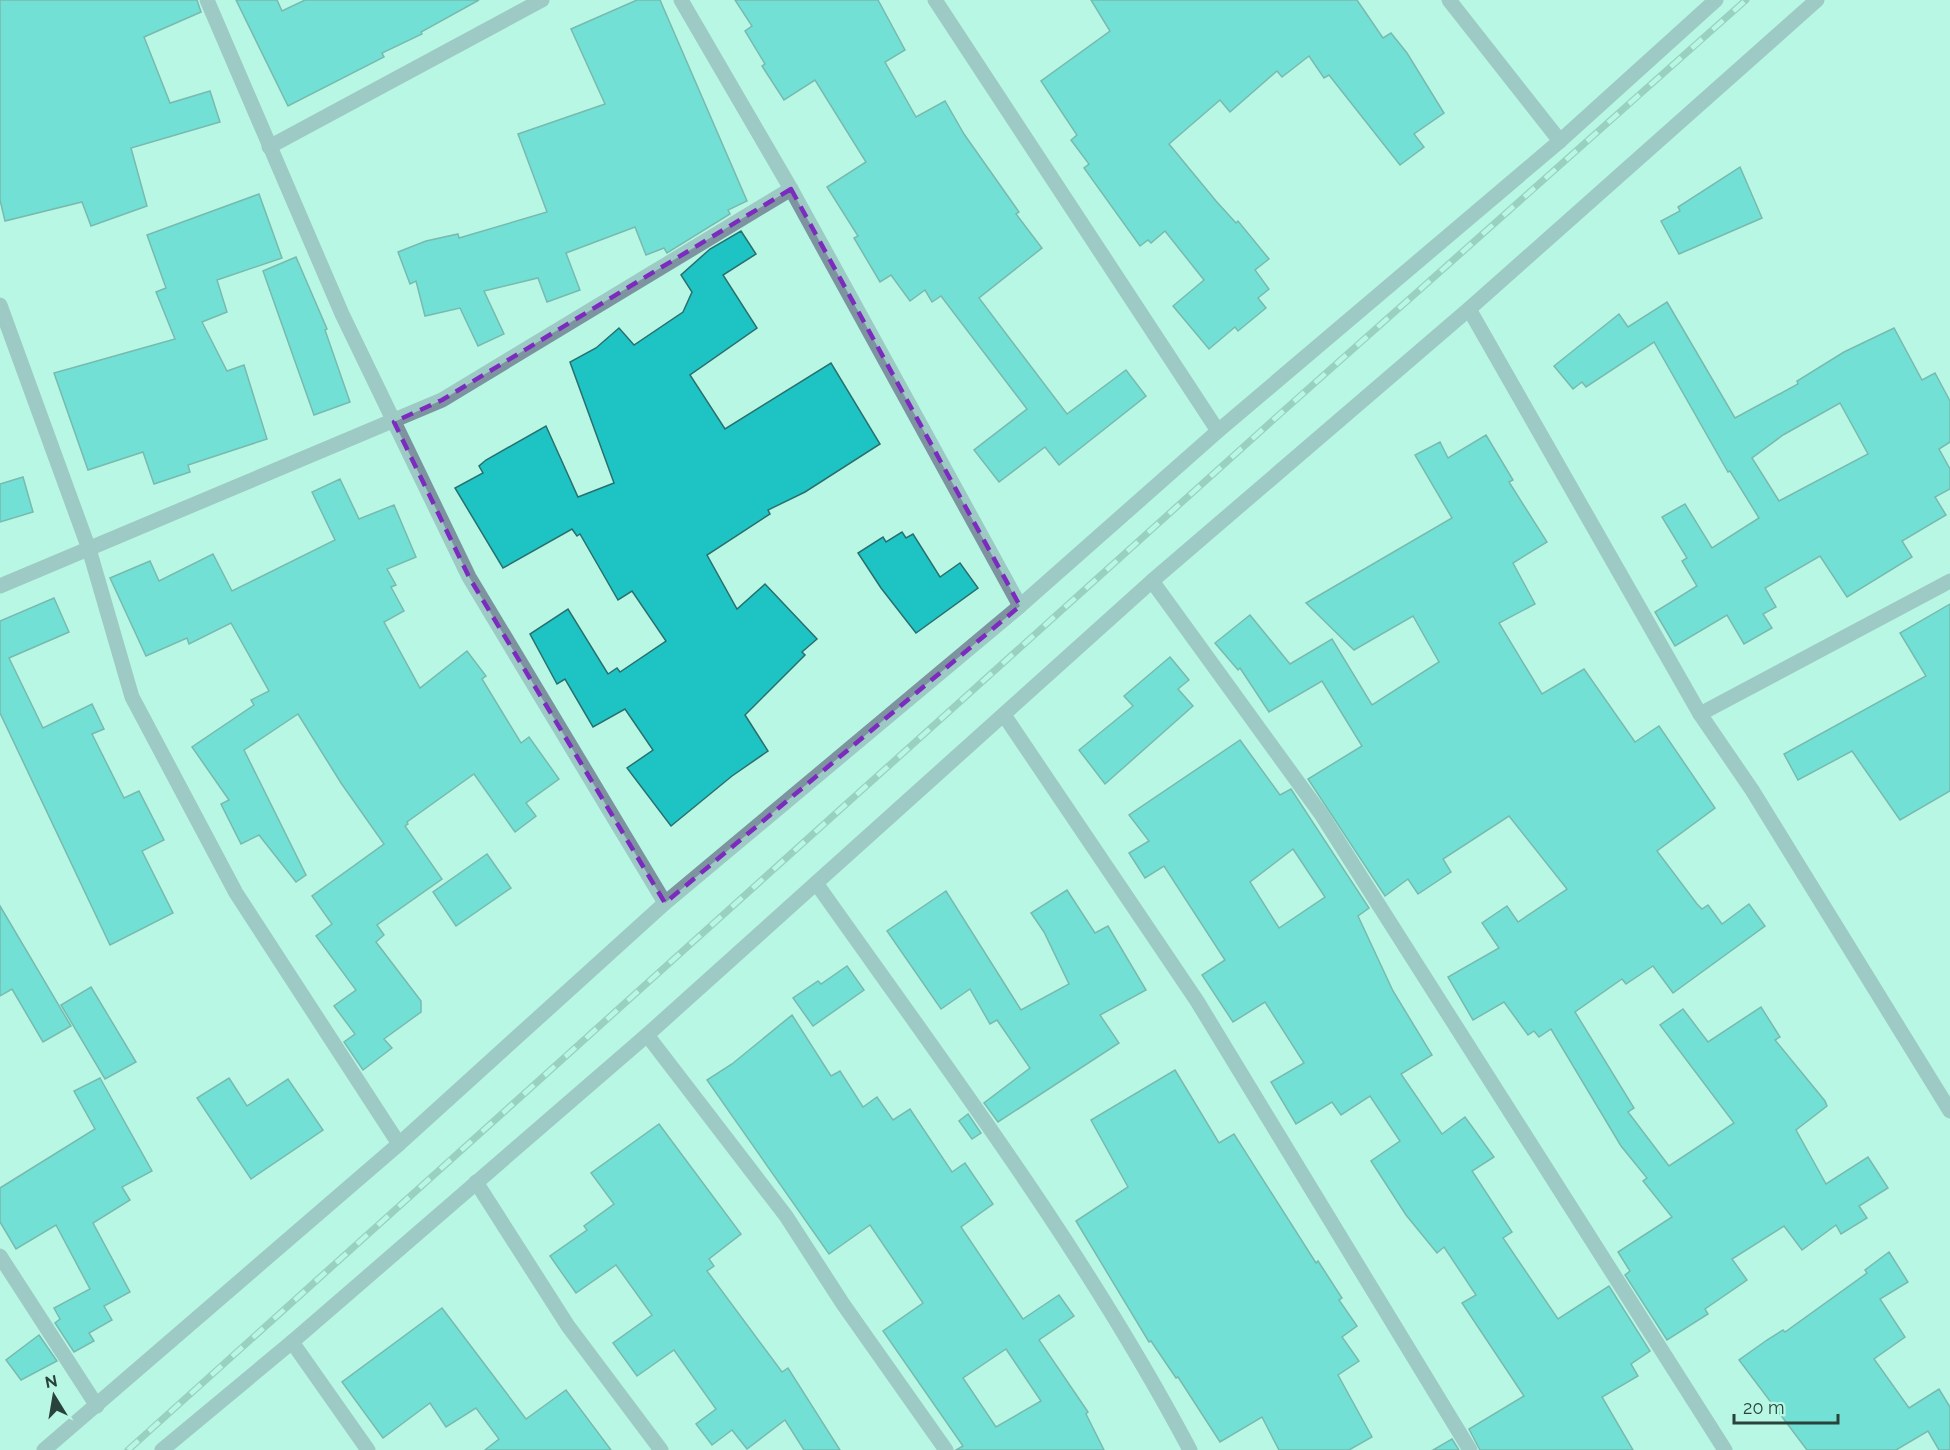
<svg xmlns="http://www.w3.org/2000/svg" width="1950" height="1450" font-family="Raleway,sans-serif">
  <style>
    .building { fill: #1ec4c3; stroke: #2a6f6f; stroke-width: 1.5; fill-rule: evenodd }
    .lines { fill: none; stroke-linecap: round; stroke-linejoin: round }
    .minor { stroke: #7e93a0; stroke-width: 15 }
    .rail-casing { stroke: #74a193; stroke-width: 7 }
    .rail { stroke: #b8f7e4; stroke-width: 4.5; stroke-dasharray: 14; stroke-linecap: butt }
    .marked { fill: none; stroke: #7b2cbf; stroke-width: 4.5; stroke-dasharray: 12 8; stroke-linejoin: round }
  </style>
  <rect width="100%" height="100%" fill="#b8f7e4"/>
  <g class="building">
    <path d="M0,0H197L201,12L144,37L170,103L210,91L220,122L131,148L147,206L91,226L82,202L5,221L0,200Z"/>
    <path d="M236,0H277L282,11L305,0H479L421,32L422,34L382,53L384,57L288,106Z"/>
    <path d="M637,0H660L747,201L728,210L730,214L667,253L664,248L646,255L635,227L566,253L580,290L547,302L538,278L484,291L504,334L478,346L460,308L425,316L416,281L410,284L398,252L426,241L458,234L459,238L547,212L518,134L605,104L571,29Z"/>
    <path d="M735,0H878L905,50L885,62L916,117L945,101L964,134L1019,212L1016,214L1042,248L979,298L1067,414L1126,370L1146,396L1059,465L1045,447L999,482L974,450L1027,409L941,296L932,302L925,290L910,301L891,275L880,282L854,238L858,236L827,187L866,162L815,80L784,100L762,66L765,64L745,31L752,26Z"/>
    <path d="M1091,0H1357L1383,38L1391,33L1407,53L1444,113L1414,134L1424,147L1400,165L1329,75L1324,78L1309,56L1282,77L1277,71L1230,112L1220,100L1169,144L1216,201L1236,223L1238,221L1269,259L1255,270L1269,289L1258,298L1266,308L1238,331L1235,327L1209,349L1173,306L1204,280L1165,231L1151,243L1148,240L1140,246L1084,168L1089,164L1071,140L1077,135L1041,81L1110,31Z"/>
    <path d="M1740,167L1762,218L1679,254L1661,221L1680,211L1678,207Z"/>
    <path d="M259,194L282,258L217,280L227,312L202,322L227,371L244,365L267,439L188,465L190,472L154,484L143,452L88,470L54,373L175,339L156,292L166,288L147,235Z"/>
    <path d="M741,231L756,254L723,275L757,328L690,375L725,429L831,363L880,444L805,492L768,510L770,514L707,555L737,609L765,584L817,639L802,652L805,655L745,715L768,751L732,776L671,826L627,768L653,750L625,709L593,727L565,679L557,684L530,634L568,609L608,674L617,668L620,672L666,641L632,591L618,600L580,534L577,536L572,529L503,568L455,488L483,473L479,466L486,460L546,426L578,497L614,483L570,362L596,348L619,328L634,345L683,312L692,292L681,275L710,249Z"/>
    <path d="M296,257L327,329L325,330L350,402L314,415L263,271Z"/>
    <path d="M1667,302L1735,418L1798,384L1797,381L1844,352L1894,328L1922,380L1935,373L1950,401V442L1939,449L1950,469V489L1935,497L1946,515L1902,541L1912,557L1847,597L1820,556L1765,588L1776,607L1763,614L1772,628L1744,644L1727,615L1675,646L1655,612L1697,586L1682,561L1687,558L1662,517L1685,504L1712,548L1759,518L1730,471L1728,472L1654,342L1586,387L1582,382L1573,389L1554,366L1619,314L1628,327ZM1840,403L1868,454L1779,501L1752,458L1783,435Z"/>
    <path d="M1486,435L1513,480L1509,482L1547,542L1513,563L1535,604L1499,623L1542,694L1584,669L1635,742L1659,726L1715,808L1657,851L1697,904L1702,909L1708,905L1722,924L1749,904L1765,926L1673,993L1653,966L1626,984L1622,979L1575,1012L1634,1108L1628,1112L1669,1166L1734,1123L1660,1025L1683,1009L1708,1042L1761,1007L1780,1037L1775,1040L1825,1101L1827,1106L1796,1130L1826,1184L1868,1157L1888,1188L1859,1206L1867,1218L1841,1234L1836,1225L1802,1250L1784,1226L1732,1259L1747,1280L1705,1309L1708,1314L1667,1340L1625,1275L1630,1271L1618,1252L1672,1217L1643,1181L1647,1178L1621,1146L1551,1029L1539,1037L1534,1031L1528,1035L1504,1002L1473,1020L1448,977L1499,948L1482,923L1507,906L1518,922L1567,889L1509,816L1443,859L1451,872L1418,894L1408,879L1385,896L1308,779L1362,746L1322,681L1269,712L1240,668L1238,670L1215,643L1250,615L1290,664L1332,639L1372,705L1439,662L1413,616L1354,650L1306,603L1452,518L1415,455L1440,442L1448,458Z"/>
    <path d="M23,477L33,512L0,522V484Z"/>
    <path d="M340,479L359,519L394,505L416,557L387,569L396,585L391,587L404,611L384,622L420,688L467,651L486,676L482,679L521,743L529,737L559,779L526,803L536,816L515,832L474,774L407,822L408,824L405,826L442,879L377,925L384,935L376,942L421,1001V1012L384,1039L392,1048L363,1070L344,1042L355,1034L334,1006L356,990L316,936L332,924L312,896L384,844L341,783L298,714L244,750L306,875L296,882L259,835L241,844L221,804L229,800L192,747L254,705L251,700L269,691L231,623L189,644L187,638L146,656L110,578L150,561L159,581L213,554L232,591L335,540L312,492Z"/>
    <path d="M902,532L906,538L913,534L940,577L960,563L978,588L916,633L881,588L858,553L883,537L886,542Z"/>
    <path d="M54,598L69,632L9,658L43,728L92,704L104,729L92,734L124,798L139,791L164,840L142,851L173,913L110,945L0,713V621Z"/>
    <path d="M1950,604V791L1900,820L1852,751L1798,780L1784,754L1926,676L1900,633Z"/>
    <path d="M1170,657L1189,680L1178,689L1193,706L1105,784L1079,750L1133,706L1124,696Z"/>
    <path d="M1240,740L1280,795L1291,789L1369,908L1358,916L1393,991L1432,1055L1401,1074L1442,1134L1465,1117L1494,1157L1472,1171L1512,1232L1503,1238L1558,1319L1609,1286L1650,1351L1631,1364L1638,1376L1602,1397L1633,1450H1480L1469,1429L1524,1396L1462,1303L1476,1295L1444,1247L1437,1253L1406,1215L1371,1161L1400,1141L1370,1096L1341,1115L1332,1102L1296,1124L1271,1082L1304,1063L1265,1002L1233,1022L1202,975L1225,960L1164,866L1145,878L1129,853L1149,841L1129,815ZM1293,849L1325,897L1279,928L1250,882Z"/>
    <path d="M487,854L511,888L456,926L433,892Z"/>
    <path d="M1067,890L1095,933L1108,926L1146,990L1100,1015L1119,1043L998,1122L984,1103L1030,1068L997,1020L990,1024L970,989L941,1009L887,931L946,891L1021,1010L1069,984L1044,932L1031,913Z"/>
    <path d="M0,906L71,1026L43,1042L12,989L0,996Z"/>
    <path d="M847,966L864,990L813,1026L793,998L818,981L821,984Z"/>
    <path d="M91,987L136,1062L105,1079L61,1005Z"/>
    <path d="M792,1015L831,1076L840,1071L863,1107L877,1097L893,1120L910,1109L952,1172L965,1163L993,1204L961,1227L1023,1319L1059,1295L1074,1316L1039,1340L1088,1412L1086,1414L1104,1450H956L963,1446L883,1331L923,1303L870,1225L829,1254L707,1080L732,1064ZM1006,1349L1041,1401L996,1427L963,1378Z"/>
    <path d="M1175,1070L1219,1143L1234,1134L1316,1263L1318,1261L1342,1298L1339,1300L1357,1326L1342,1337L1359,1361L1338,1375L1372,1437L1349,1450H1279L1262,1417L1220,1442L1178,1377L1176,1378L1151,1341L1149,1342L1076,1221L1128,1187L1091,1120Z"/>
    <path d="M100,1078L152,1171L122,1187L130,1200L93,1223L130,1292L104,1306L112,1320L89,1333L94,1341L74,1352L55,1323L60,1319L54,1308L90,1289L56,1225L16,1249L0,1222V1188L95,1129L74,1091Z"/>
    <path d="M229,1078L247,1106L288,1079L323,1130L251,1179L197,1098Z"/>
    <path d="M968,1114L981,1133L972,1139L959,1121Z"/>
    <path d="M659,1124L741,1234L709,1259L714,1266L707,1271L782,1372L788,1368L840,1450H804L785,1420L747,1449L732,1430L712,1445L696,1424L716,1409L674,1350L637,1376L613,1343L652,1315L616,1265L576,1293L550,1256L587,1230L584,1226L614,1204L591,1173Z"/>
    <path d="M1889,1252L1908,1282L1880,1299L1905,1337L1874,1359L1909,1408L1939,1389L1950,1407V1450H1939L1928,1431L1896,1450H1807L1739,1360L1767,1340L1783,1330L1785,1332L1867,1273L1865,1270Z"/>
    <path d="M442,1308L526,1419L566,1390L611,1450H485L499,1439L476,1408L446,1427L430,1403L383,1438L342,1382Z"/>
    <path d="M39,1335L57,1361L21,1380L6,1360Z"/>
    <path d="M1452,1439L1459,1450H1433Z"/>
  </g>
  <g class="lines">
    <g class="minor">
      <path d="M207,0L342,314L469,577L665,903"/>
      <path d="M681,0L791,189L1020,606"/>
      <path d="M935,0L1218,431"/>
      <path d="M1449,0L1560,141"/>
      <path d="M269,147L542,0"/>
      <path d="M0,305L89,549L132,697L236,893L399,1144"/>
      <path d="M1469,309L1700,714L1752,790L1950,1111"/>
      <path d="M1152,581L1321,814L1725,1450"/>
      <path d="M0,586L442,400L791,189"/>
      <path d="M1700,714L1950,581"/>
      <path d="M1004,715L1197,1001L1470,1450"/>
      <path d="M816,883C947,1068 1084,1250 1190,1450"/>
      <path d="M647,1035L786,1216L843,1304L946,1450"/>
      <path d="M476,1182L568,1326L661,1450"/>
      <path d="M0,1256L97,1406"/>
      <path d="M292,1342L368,1450"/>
      <path d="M44,1450L399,1144L665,903L1020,606L1218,431L1560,141L1716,0"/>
      <path d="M162,1450L292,1342L647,1035L1152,581L1469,309L1817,0"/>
    </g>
    <defs>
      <path id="rail" d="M128,1450L1281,413L1746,0"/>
    </defs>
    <use href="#rail" class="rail-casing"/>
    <use href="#rail" class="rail"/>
  </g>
  <path d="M0 0H1950V1450H0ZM791,189L1020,606L665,903L469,577L394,422L442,400Z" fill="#b8f7e4" fill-opacity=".55" fill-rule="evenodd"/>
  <path class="marked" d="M791,189L1020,606L665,903L469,577L394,422L442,400Z"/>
  <g transform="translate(54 1396) rotate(349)" stroke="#b8f7e4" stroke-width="4.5" paint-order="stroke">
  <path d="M0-4.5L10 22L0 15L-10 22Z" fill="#29423b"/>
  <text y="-9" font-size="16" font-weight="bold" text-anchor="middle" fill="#29423b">N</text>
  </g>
  <path d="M1734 1414v9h104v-9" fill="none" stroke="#29423b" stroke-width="3"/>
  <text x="1743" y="1414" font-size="18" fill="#29423b" stroke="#b8f7e4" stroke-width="4.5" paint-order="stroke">20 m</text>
</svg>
